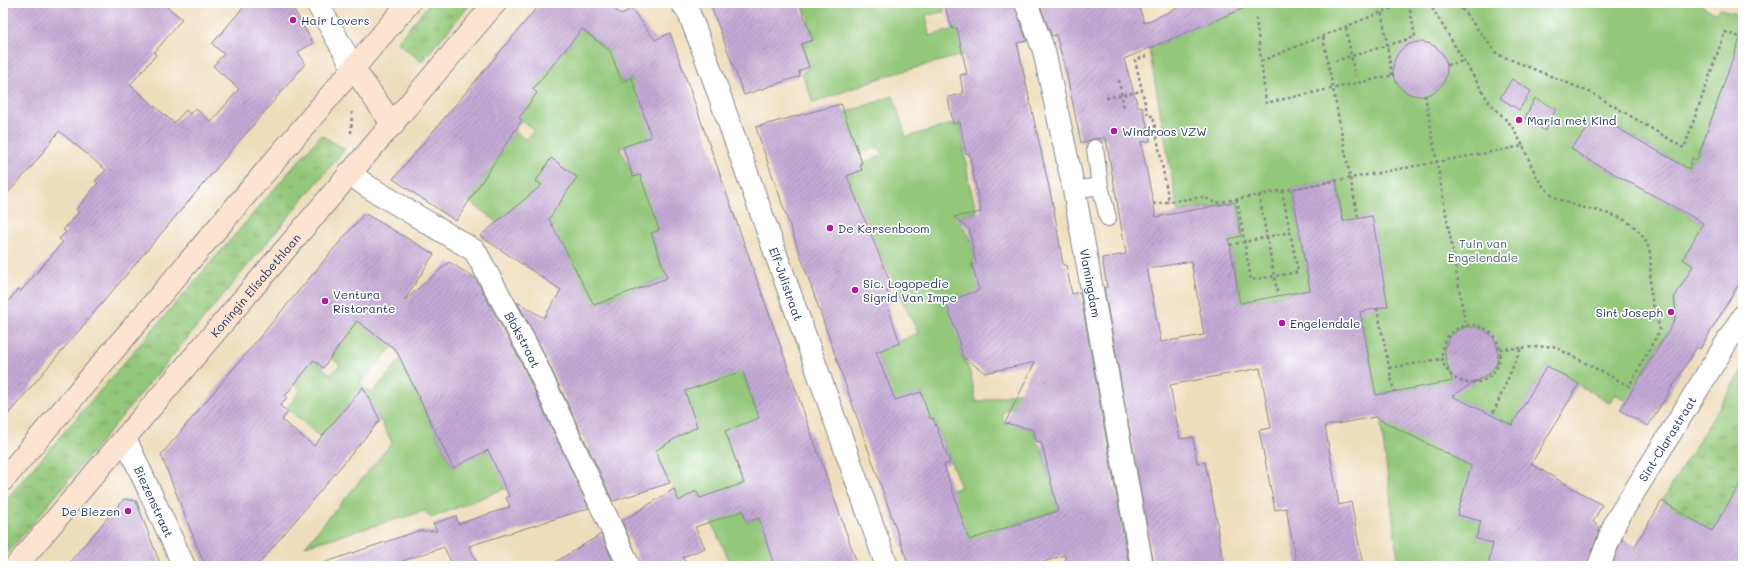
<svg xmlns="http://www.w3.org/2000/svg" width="1746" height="569" font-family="Mali,sans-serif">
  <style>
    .grass { fill: url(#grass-tufts); stroke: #577b6c }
    .green { fill: #93c779; stroke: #577b6c }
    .building { fill: url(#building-hatch); fill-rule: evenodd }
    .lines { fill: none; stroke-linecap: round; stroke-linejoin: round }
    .lane-casing { stroke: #84868c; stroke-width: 18 }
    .street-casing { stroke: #84868c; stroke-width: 24 }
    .secondary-casing { stroke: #84868c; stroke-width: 24 }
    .path { stroke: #84868c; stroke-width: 2.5; stroke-dasharray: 3 3; stroke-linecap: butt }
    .lane { stroke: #fff; stroke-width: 16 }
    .street { stroke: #fff; stroke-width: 22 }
    .secondary { stroke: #fde4d1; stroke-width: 22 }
    .poi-dot { fill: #b5179e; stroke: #fff; stroke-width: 1.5 }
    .labels { text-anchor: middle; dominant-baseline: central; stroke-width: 3.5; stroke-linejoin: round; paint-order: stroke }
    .poi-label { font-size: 12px; fill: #1b2f5e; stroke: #fff; text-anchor: start }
    .park-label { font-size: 12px; fill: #3f5d66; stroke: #fff }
    .street-label { font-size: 12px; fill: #1b2f5e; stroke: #fff }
  </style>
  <defs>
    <pattern id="grass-tufts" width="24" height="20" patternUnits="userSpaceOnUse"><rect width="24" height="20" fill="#93c779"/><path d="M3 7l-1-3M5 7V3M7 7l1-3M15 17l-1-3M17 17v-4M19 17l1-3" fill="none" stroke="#77a266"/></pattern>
    <pattern id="building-hatch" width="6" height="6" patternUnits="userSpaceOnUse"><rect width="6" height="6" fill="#c5a9d5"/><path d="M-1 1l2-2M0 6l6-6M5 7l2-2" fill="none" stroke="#9f8ab0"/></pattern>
  </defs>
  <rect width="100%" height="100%" fill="#fff"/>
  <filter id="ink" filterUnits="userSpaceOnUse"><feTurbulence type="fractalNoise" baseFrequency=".025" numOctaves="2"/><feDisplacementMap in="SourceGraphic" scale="8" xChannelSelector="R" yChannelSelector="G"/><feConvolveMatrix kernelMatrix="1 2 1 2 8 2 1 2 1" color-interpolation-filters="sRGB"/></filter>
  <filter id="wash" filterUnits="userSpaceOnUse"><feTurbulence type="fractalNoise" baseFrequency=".012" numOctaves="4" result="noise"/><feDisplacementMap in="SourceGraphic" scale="16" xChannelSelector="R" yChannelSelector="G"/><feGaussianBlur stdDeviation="0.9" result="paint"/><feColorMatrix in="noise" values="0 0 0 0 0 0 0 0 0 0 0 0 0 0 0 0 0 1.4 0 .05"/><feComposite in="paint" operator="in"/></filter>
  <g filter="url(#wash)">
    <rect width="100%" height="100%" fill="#edb"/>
    <g class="grass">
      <path d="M430,3H471L422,62L397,42Z"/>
      <path d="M321,135L345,149L3,559V503Z"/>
      <path d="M1743,368V479L1712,531L1662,501Z"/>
    </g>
    <g class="green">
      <path d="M803,3H942L944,12L926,15L929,36L966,26L973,52L886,76L813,103L802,73L809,67L801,44L813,40C808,27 808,15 803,3Z"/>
      <path d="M1250,3H1701L1702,6L1715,13L1720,9L1743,15V46L1734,57L1697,160L1692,158L1689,169L1601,118L1594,121L1579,146L1574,144L1572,149L1582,156L1708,226L1696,238L1683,259L1693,266L1674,299L1676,314L1671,335L1667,333L1643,372L1671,390L1653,417L1615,394L1609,403L1547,366L1512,425L1429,385L1376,395L1336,180L1292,189L1310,290L1240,303L1229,239L1241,236L1235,202L1178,212L1149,49Z"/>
      <path d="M572,21L613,54L622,82L636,77L657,135L620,148L633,177L651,171L659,230L651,233L662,266L674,275L593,305L516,206L497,222L466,199C487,176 498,158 510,128L526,140L534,130L505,108L523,91L533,99L537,93L533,89L540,81L528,72L563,52L571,43Z"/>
      <path d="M893,96L906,137L960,122L969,183L977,212L960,216V222L972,242L975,259L972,264L973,270L998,264L957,323L961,350L971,375L976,402L1022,392L1024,405L1013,407L1002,413L1004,424L1015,422L1016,426L1034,430L1036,441L1042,449L1058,510L968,541L890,511L961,487L933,418L912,425L906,406L924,399L921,392L872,409L885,376L876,352L918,333L881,255L860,205L843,212L833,181L862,170L860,164L883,155L879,147L859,153L844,113Z"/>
      <path d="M357,321L395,344L360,384L372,393L400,360L453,468L490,449L509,487L431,518L425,511L305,546L392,443L369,398L359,409L350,402L335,421L343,428L328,444L287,408L301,389L294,384L314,360L331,375L340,365L331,357L348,337L344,333Z"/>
      <path d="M740,365L755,407L762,405L769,461L740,471L744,483L743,511L747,522L784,509L787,519L762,528L776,566H732L697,492L679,501L667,475L656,482L636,445L681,435L697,427L684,391Z"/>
      <path d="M1384,421L1484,472L1463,494L1457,515L1481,521L1476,539L1493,543L1505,566H1399L1381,424Z"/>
    </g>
    <g id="blocks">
      <g class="building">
        <path d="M3,3H162L182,19L154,53L156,55L130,85L174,123L186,110L190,114L195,108L211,122L239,89L213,66L224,54L212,44L247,3H290L313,43L298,52L305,64L3,420V308L18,289L21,291L63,242L59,239L66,232L63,230L79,212L76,210L98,183L95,181L106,170L59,131L30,169L3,198Z"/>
        <path d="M541,3H606L622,15L631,8L655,40L670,33L858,566H774L759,518L746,522L743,511L695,527L705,548L683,557L687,566H641L622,521L674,489L679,501L696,491L700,498L744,483L725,431L759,418L743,371L685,391L697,427L681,435L655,451L670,483L613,501L541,347L517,302L544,318L561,290L480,236L542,185L536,181L551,158L577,177L549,219L594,305L667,278L651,233L659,230L640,175L633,177L623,147L651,137L632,78L622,82L610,51L582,29L533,89L537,93L519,118L522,120L456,221L393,179Z"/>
        <path d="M710,3H799L813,40L801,44L809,67L799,71L800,76L744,95Z"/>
        <path d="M944,3H1014L1027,41L1017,43L1054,210L1063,265H1066L1072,294L1080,292L1129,566H1068L1064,555L1032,566H909L761,143L756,127L841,104L862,163L860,164L862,170L847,176L893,289L887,291L892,303L887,304L900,343L876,352L895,400L921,392L930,419L933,418L950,463L944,465L969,540L1058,511L1043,449L1041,442L1036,441L1034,430L1005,423L1035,362L985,373L962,356L959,341L946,302L979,290L972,264L976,263L969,229L954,217L981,212L969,153L966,154L960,122L953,124L948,97L963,94L960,75L967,74L957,28L952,29Z"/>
        <path d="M1039,3H1138L1144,23L1189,3H1256L1124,59L1138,107L1142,106L1147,125L1150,141L1141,142L1156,217L1235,202L1241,236L1229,239L1240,303L1310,290L1292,189L1336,180L1343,221L1372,216L1388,306L1360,312L1376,395L1452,381L1445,356V346L1450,337L1457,331L1466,327H1476L1485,331L1493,337L1497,346L1498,356L1496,365L1490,373L1452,396L1512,425L1547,366L1579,384L1531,464L1602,505L1593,522L1600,527L1587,566L1488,565L1493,543L1476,539L1481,521L1457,515L1471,466L1375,417L1325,426L1339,505L1351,502L1363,566H1297L1286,508L1275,510L1259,430L1271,428L1260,368L1170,385L1180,439L1193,437L1197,463L1205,462L1218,526L1217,527L1224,566H1154L1104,288L1107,287L1102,258L1126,254L1106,138L1093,139L1081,143L1065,66L1056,35L1052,36ZM1191,261L1204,335L1161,342L1147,269Z"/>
        <path d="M1740,38L1743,39V277L1700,349L1697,347L1648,426L1620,410L1674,322L1676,313L1674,298L1693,266L1683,259L1703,223L1582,156L1571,148L1598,117L1689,169L1692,158L1697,160Z"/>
        <circle cx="1420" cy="69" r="27"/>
        <path d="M1512,79L1531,91L1519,110L1500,98Z"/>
        <path d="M1535,98L1556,109L1545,131L1525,118Z"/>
        <path d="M364,213L434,254L404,301L449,262L475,278L519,358L589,508L469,546L479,566H453L444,547L388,566H326V562L418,531H437L433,524L456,516L458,524L510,507L506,497L509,496L488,450L453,468L396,350L357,321L323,368L314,360L285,396L287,397L280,406L288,412L282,420L314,446L363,387L380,420L257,566H205L161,455Z"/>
        <path d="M1743,479V566H1612L1622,539L1635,546L1662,501L1712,531Z"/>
        <path d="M124,499L136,501L161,566H66Z"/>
        <path d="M601,534L615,566H549Z"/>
      </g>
    </g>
  </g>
  <g filter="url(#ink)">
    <use href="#blocks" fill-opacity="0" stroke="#84868c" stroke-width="1"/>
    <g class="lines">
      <defs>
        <g id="lane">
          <path d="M1100,186L1108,218"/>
          <path d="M1074,190L1100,186L1095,148"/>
        </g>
        <g id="street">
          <path d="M317,3L354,69"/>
          <path id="s1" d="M682,3L688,11L701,44L887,566"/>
          <path id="s2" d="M1026,3L1044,51L1074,190L1142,566"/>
          <path id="s3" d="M349,173L367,186L475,251L530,352L629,566"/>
          <path id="s4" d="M125,438L184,566"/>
          <path id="s5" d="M1599,566L1616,521L1743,316"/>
        </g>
        <g id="secondary">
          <path d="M354,69L393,125"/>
          <path d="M3,480L409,3"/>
          <path id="s6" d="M16,566L495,3"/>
        </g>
      </defs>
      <use href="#lane" class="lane-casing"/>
      <use href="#street" class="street-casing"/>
      <use href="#secondary" class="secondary-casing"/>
      <g class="path">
        <path d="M1429,3L1489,102L1511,125L1523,146"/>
        <path d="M1460,3L1462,9L1497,54L1592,93L1684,148L1725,32L1743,38"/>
        <path d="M1382,13L1392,76"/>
        <path d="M1256,18L1266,103L1394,75"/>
        <path d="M1346,28L1355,76"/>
        <path d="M1323,37L1358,218"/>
        <path d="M1147,56L1135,60L1148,116H1153L1169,202"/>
        <path d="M1261,61L1404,3"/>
        <path d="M1335,61L1415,37L1409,3"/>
        <path d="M1447,65L1464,61"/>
        <path d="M1119,80L1124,109"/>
        <path d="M1425,95L1466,327"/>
        <path d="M1106,98L1142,91"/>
        <path d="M351,133L352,112"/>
        <path d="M1259,195L1278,296"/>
        <path d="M1237,199L1251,280L1298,272L1282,191"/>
        <path d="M1153,204L1203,197L1216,203L1523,146C1530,161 1536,182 1550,193C1577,216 1623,203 1645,240C1655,256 1648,277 1651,294C1653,306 1657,318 1660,330L1629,386L1553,346L1521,348L1492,416"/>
        <path d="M1230,245L1290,232"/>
        <path d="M1377,308L1394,392"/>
        <circle cx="1471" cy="354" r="29"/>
        <path d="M1500,349L1521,348"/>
        <path d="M1389,368L1441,359"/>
        <path d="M1475,380L1476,384"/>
      </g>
      <use href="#lane" class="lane"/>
      <use href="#street" class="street"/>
      <use href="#secondary" class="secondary"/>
    </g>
  </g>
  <g class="poi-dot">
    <circle cx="293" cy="20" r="4"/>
    <circle cx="1519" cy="120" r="4"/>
    <circle cx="1114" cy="131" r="4"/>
    <circle cx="830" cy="228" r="4"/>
    <circle cx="855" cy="290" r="4"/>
    <circle cx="325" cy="301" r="4"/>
    <circle cx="1671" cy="312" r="4"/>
    <circle cx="1282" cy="323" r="4"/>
    <circle cx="128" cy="511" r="4"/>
  </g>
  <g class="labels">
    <g class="poi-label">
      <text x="301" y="20">Hair Lovers</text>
      <text x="1527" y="120">Maria met Kind</text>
      <text x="1122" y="131">Windroos VZW</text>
      <text x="838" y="228">De Kersenboom</text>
      <text x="863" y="283">Sic. Logopedie<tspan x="863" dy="14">Sigrid Van Impe</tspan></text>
      <text x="333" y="294">Ventura<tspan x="333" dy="14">Ristorante</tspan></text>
      <text x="1663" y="312" text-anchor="end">Sint Joseph</text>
      <text x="1290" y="323">Engelendale</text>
      <text x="120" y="511" text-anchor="end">De Biezen</text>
    </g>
    <g class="park-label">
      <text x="1483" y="243">Tuin van<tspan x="1483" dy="14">Engelendale</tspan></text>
    </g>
    <g class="street-label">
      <text stroke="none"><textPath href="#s2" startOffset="288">Vlamingdam</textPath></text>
      <text stroke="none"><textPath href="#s6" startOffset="369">Koningin Elisabethlaan</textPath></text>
      <text stroke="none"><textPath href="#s1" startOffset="300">Elf-Julistraat</textPath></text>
      <text stroke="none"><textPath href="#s3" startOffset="249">Blokstraat</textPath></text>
      <text stroke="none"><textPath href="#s5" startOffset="145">Sint-Clarastraat</textPath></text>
      <text stroke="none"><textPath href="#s4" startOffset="70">Biezenstraat</textPath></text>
    </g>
  </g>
  <rect width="1746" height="569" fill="none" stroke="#fff" stroke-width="16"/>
</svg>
